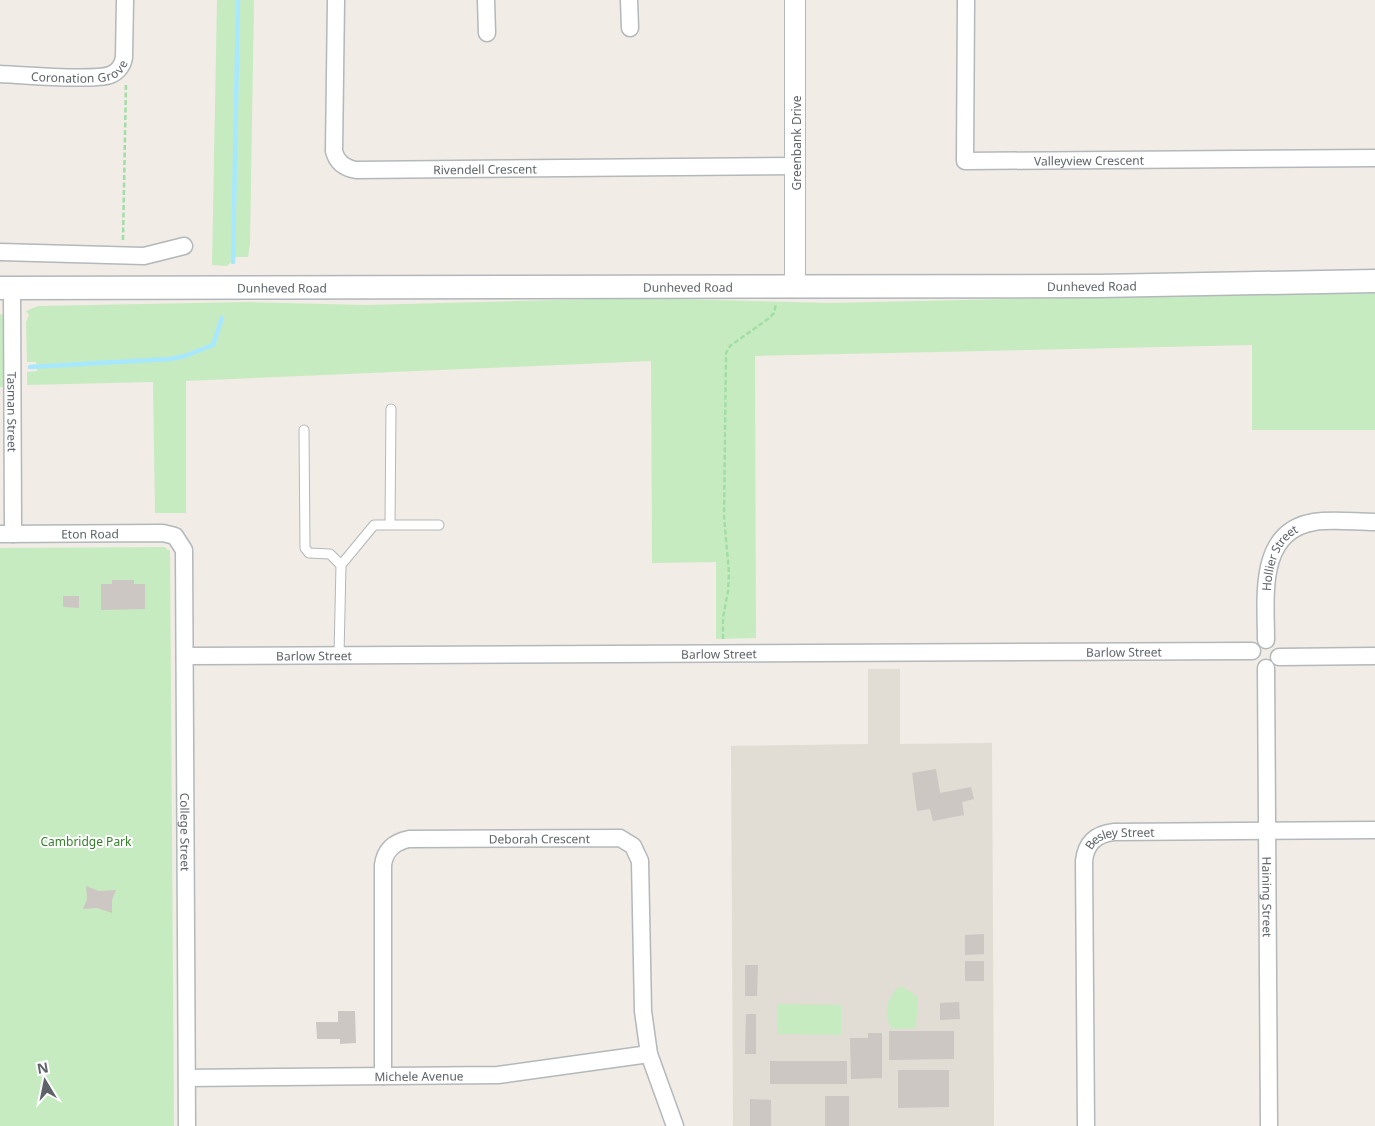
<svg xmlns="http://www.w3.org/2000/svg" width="1375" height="1126" font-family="'Noto Sans',sans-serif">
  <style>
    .education { fill: #e1dcd4 }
    .green { fill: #c7ebc0 }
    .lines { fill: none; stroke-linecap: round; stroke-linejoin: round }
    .stream { stroke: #a7e8ff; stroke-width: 4.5 }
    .building { fill: #ccc7c2 }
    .service-casing { stroke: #b3b8bb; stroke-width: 11 }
    .minor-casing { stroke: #b3b8bb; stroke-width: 19 }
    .tertiary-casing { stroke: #b3b8bb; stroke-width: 22 }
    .secondary-casing { stroke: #b2b7bc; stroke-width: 25 }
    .path { stroke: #a1dea7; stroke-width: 2.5; stroke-dasharray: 5 2.5; stroke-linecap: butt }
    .service { stroke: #fff; stroke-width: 9 }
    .minor { stroke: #fff; stroke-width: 16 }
    .tertiary { stroke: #fff; stroke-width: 20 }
    .secondary { stroke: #fff; stroke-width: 22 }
    .labels { text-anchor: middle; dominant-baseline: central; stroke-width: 4; stroke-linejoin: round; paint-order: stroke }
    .street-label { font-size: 12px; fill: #5d6367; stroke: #fff }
    .park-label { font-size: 12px; fill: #36802b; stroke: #fff }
  </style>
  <rect width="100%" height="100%" fill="#f1ece5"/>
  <path class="education" d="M868,669H900V744L992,743L994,1126H733L731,746L868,744Z"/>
  <g class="green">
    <path d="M217,0H254L250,244L248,257H236L227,266L212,265Z"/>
    <path d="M1375,291V430H1252V345L755,356L756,638L716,639V562L652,563L651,361L186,381V513H155L153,382L27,385V372L37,371L36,362H27L26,322L29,315L26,311L38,306L248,302L366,305L630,298L830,303Z"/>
    <path d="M0,314L3,315V387H0Z"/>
    <path d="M0,548L164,547L170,551L174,1126H0Z"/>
    <path d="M903,987L918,997L916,1028L892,1029C883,1013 886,1002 897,988Z"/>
    <path d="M778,1004L841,1005V1035L777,1034Z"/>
  </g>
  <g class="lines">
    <g class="stream">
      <path d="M233,262L238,0"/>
      <path d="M30,367L170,359L185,356L213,345L222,318"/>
    </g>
  </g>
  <g class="building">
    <path d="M112,580H134V584H145V609L101,610V584H112Z"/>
    <path d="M63,596H79V608L63,607Z"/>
    <path d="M936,769L940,793L971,787L974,799L962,802L964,815L933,821L930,809L917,811L912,773Z"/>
    <path d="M86,886L99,891L116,890L112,900V913L97,908L83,909L87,899Z"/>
    <path d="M984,934V954L965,955V935Z"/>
    <rect x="965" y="961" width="19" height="20"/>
    <path d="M745,965H758L757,996H745Z"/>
    <path d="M959,1002L960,1019L940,1020V1003Z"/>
    <path d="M338,1011H355L356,1043L340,1044V1039H317L316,1022H338Z"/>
    <path d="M746,1014H756V1054H745Z"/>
    <path d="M889,1031H954V1059L889,1060Z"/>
    <path d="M868,1033H882V1078L851,1079L850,1038H868Z"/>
    <rect x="770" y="1061" width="77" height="23"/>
    <path d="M898,1070H949V1107L898,1108Z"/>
    <rect x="825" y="1096" width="24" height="30"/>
    <path d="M750,1099L771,1100V1126H750Z"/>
  </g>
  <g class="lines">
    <defs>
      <g id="service">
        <path d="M304,430L305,548L309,553L330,554L341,565"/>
        <path d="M390,524L391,409"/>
        <path d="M339,655L341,565L374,525H439"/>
      </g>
      <g id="minor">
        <path id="s1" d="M336,0L334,151C337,163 345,168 356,170L796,166"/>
        <path d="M486,0L487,33"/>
        <path d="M629,0L630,28"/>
        <path id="s2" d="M966,0L965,161L1375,158"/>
        <path id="s3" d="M0,74C22,75 93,81 110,75C118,72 123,65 124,57L125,0"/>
        <path d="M0,252L144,256L184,246"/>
        <path id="s4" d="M12,288L13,534"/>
        <path id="s5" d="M0,534L163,533L175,536L184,550L187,1126"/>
        <path id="s6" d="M1266,640C1266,598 1257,531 1314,522C1333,519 1355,522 1375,522"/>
        <path id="s7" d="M185,656L1252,651"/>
        <path d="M1279,657L1375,656"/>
        <path id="s8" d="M1266,668L1269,1126"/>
        <path id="s9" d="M383,1076V865C385,850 394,842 409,839L620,838L633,846L640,861L643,1011L649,1054L675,1126"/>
        <path id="s10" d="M187,1078L498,1075L649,1054"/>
        <path id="s11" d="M1086,1126L1084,861C1086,843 1096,834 1114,832L1375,830"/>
      </g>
      <path id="tertiary" d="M795,286V0"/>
      <g id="secondary">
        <path id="s12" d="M0,288L1099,286L1375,281"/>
      </g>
    </defs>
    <use href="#service" class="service-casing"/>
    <use href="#minor" class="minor-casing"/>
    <use href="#tertiary" class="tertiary-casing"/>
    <use href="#secondary" class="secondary-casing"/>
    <g class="path">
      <path d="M123,240L126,83"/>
      <path d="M723,639V618L728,591L729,573L724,516L726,353L730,346L768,319L774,313L776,304"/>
    </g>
    <use href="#service" class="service"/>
    <use href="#minor" class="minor"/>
    <use href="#tertiary" class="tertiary"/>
    <use href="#secondary" class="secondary"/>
  </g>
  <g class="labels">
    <g class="street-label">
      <text stroke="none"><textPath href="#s3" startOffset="81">Coronation Grove</textPath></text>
      <text transform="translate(796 143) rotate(-90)">Greenbank Drive</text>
      <text stroke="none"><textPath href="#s2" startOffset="285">Valleyview Crescent</textPath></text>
      <text stroke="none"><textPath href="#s1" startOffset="311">Rivendell Crescent</textPath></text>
      <text stroke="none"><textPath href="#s12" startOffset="1092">Dunheved Road</textPath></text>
      <text stroke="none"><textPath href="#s12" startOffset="688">Dunheved Road</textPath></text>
      <text stroke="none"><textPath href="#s12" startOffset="282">Dunheved Road</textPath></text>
      <text stroke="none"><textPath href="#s4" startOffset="124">Tasman Street</textPath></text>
      <text stroke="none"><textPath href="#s5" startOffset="90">Eton Road</textPath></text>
      <text stroke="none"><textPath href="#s6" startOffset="86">Hollier Street</textPath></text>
      <text stroke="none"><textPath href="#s7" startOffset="939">Barlow Street</textPath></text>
      <text stroke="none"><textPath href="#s7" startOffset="534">Barlow Street</textPath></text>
      <text stroke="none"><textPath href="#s7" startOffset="129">Barlow Street</textPath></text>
      <text stroke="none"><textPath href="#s5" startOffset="474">College Street</textPath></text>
      <text stroke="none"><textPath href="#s9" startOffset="381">Deborah Crescent</textPath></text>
      <text stroke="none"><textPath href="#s11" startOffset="315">Besley Street</textPath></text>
      <text stroke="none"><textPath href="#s8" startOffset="229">Haining Street</textPath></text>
      <text stroke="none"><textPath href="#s10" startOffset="232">Michele Avenue</textPath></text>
    </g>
    <g class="park-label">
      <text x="86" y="841">Cambridge Park</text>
    </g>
  </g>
  <g transform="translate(45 1081) rotate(350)" stroke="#ffffff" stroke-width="4" paint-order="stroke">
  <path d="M0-4L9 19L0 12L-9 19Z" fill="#5d6367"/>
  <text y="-8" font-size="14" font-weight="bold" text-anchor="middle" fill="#5d6367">N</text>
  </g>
</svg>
